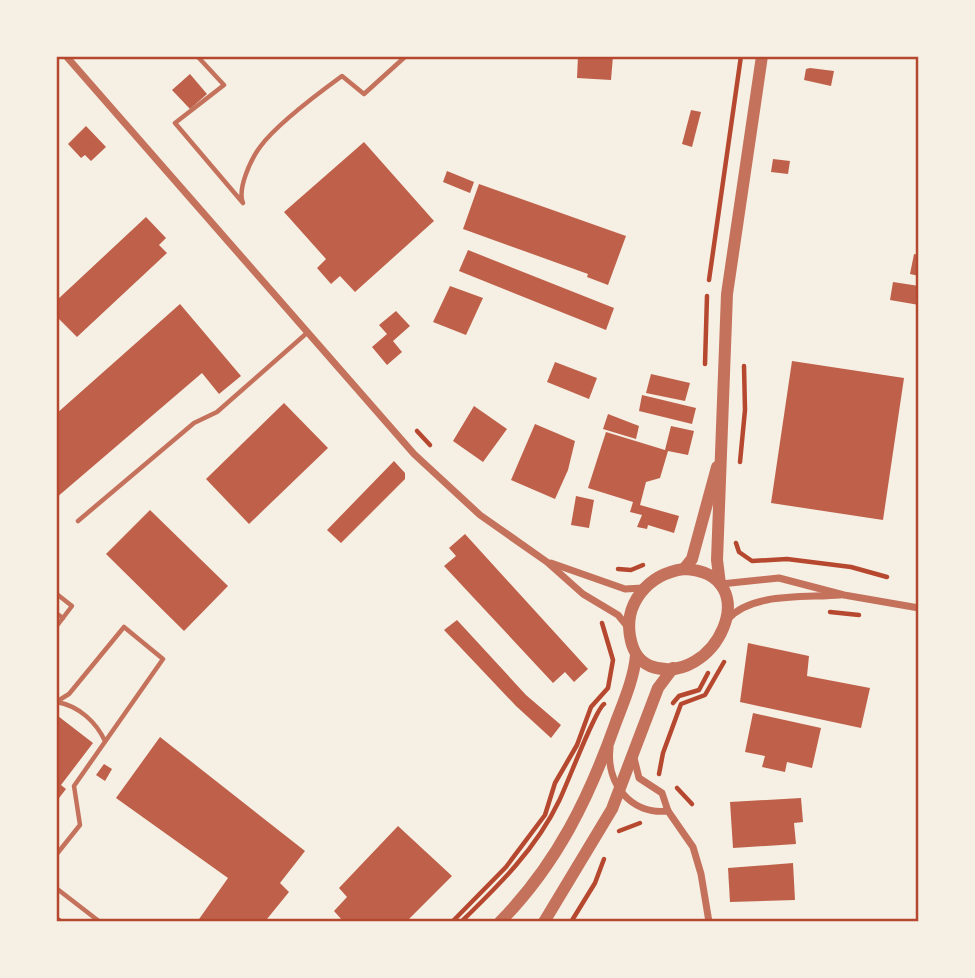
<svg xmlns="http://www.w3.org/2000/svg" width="975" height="978" font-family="'DM Sans',sans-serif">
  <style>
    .building { fill: #bf614a }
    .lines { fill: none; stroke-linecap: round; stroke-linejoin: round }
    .path { stroke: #b5482f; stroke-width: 4.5 }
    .service { stroke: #c5725c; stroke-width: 4.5 }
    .minor { stroke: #c5725c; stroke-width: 7 }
    .tertiary { stroke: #c5725c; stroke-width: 12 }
    .neatline { fill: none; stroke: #b5482f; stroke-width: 2.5 }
  </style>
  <rect width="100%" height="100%" fill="#f6efe4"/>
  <g class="building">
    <path d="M578,56H613L611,80L577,78Z"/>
    <path d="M810,68L834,71L831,86L804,80L806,69Z"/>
    <path d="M190,74L207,94L190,109L172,90Z"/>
    <path d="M691,110L701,112L692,147L682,144Z"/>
    <path d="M86,126L106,147L91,161L85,155L81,158L68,144Z"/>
    <path d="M364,142L434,221L355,292L340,276L331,284L317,268L326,259L284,212Z"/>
    <path d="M773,159L790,161L788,174L771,172Z"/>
    <path d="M447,171L474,182L470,193L443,182Z"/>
    <path d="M479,184L626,236L608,285L587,277L588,274L463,229Z"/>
    <path d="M146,217L166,238L159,245L167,253L77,337L56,316V301Z"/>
    <path d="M468,250L614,308L606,330L459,271Z"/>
    <path d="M914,254L919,255V276L910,274Z"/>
    <path d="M893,282L919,286V305L890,300Z"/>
    <path d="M450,286L483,298L466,335L433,322Z"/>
    <path d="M180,304L241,376L219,394L202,373L56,498V414Z"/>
    <path d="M396,311L410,326L393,341L402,352L387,365L372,347L387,334L379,325Z"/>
    <path d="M792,361L904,378L883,520L771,503Z"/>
    <path d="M555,362L597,378L589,399L547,382Z"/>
    <path d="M651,374L690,383L685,401L646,393Z"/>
    <path d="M642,395L696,408L692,424L639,411Z"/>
    <path d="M284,403L328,448L249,524L206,479Z"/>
    <path d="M474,406L507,429L483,462L453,441Z"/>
    <path d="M608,414L639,426L636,439L603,429Z"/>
    <path d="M535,424L575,441L568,470L555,499L511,480Z"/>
    <path d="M671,426L694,431L688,455L668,451L660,478L646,482L640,505L679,516L674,533L648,525L647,529L637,527L642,515L630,512L633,502L588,488L606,432L665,450Z"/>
    <path d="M394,461L405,473V479L341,543L327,530Z"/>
    <path d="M576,496L594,500L589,528L571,525Z"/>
    <path d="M150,510L228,586L184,631L106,554Z"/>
    <path d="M465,534L588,669L574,682L565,672L553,683L444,566L456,556L449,548Z"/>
    <path d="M457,620L526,695L561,725L551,738L516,706L444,630Z"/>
    <path d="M748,643L809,656L807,676L870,688L861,728L740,702Z"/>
    <path d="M753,713L821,728L812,768L787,762L785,772L762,767L765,756L745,752Z"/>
    <path d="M58,716L93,743L61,785L66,789L56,802Z"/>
    <path d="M160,737L305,851L280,883L289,892L267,919L269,922H197L228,878L116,798Z"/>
    <path d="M104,764L112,769L105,781L96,775Z"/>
    <path d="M801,798L803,822L794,823L796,844L733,848L730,802Z"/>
    <path d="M398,826L452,876L406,922H339L342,920L334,911L347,897L339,888Z"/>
    <path d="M793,863L795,900L730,902L728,868Z"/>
  </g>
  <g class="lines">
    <g class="path">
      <path d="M709,280L741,56"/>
      <path d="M705,364L707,296"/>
      <path d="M417,431L430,445"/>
      <path d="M740,462L745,410L744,366"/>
      <path d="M736,543L739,552L752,561L787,559L851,567L887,577"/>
      <path d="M618,569L631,570L643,565"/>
      <path d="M830,612L859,615"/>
      <path d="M673,703L679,696L699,690L708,673"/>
      <path d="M659,774L663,753L681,704L705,695L724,662"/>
      <path d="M677,788L692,804"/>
      <path d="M619,831L640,823"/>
      <path d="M56,918L62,922"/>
      <path d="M452,922L506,867L545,815L555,783L577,745L591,707L608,688L613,660L602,623"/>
      <path d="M461,922C499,885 536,849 559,801C567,785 595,710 604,704"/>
      <path d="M571,922L595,883L604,859"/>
    </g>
    <g class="service">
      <path d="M201,56L199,58L224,85L175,123L243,203C237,189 251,159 260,147C275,126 320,92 342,76L364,94L406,56"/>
      <path d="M78,521L194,423L217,412L308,332"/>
      <path d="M56,613L63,618"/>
      <path d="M56,627L72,606L58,595"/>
      <path d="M56,702L69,694L124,627L163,659L74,786L80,825L56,855"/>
      <path d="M57,702C79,706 96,722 105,741"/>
      <path d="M56,888L100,922"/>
    </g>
    <g class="minor">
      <path d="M66,56L414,454L480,515L547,562L583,594L618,615L627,626"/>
      <path d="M551,563L625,589L643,588"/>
      <path d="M721,584L779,578L844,595L919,608"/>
      <path d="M728,619C752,592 806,598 840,595"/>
      <path d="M610,748C606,784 631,815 668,811"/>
      <path d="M634,758L639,778L662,793L668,811L693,847L701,874L709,922"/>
    </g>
    <g class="tertiary">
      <path d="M684,569C769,573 715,690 650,666C639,661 634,653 631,641C622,604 648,574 684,569Z"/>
      <path d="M684,569L692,559L717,467"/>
      <path d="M720,584L717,560L727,294L762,56"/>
      <path d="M500,922C557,864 589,798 616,722C624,701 634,678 636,655"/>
      <path d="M544,922L612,809L658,688L673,668"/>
    </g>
  </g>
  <rect width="975" height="978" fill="none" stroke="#f6efe4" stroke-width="116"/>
  <rect x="58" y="58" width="859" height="862" class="neatline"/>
</svg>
